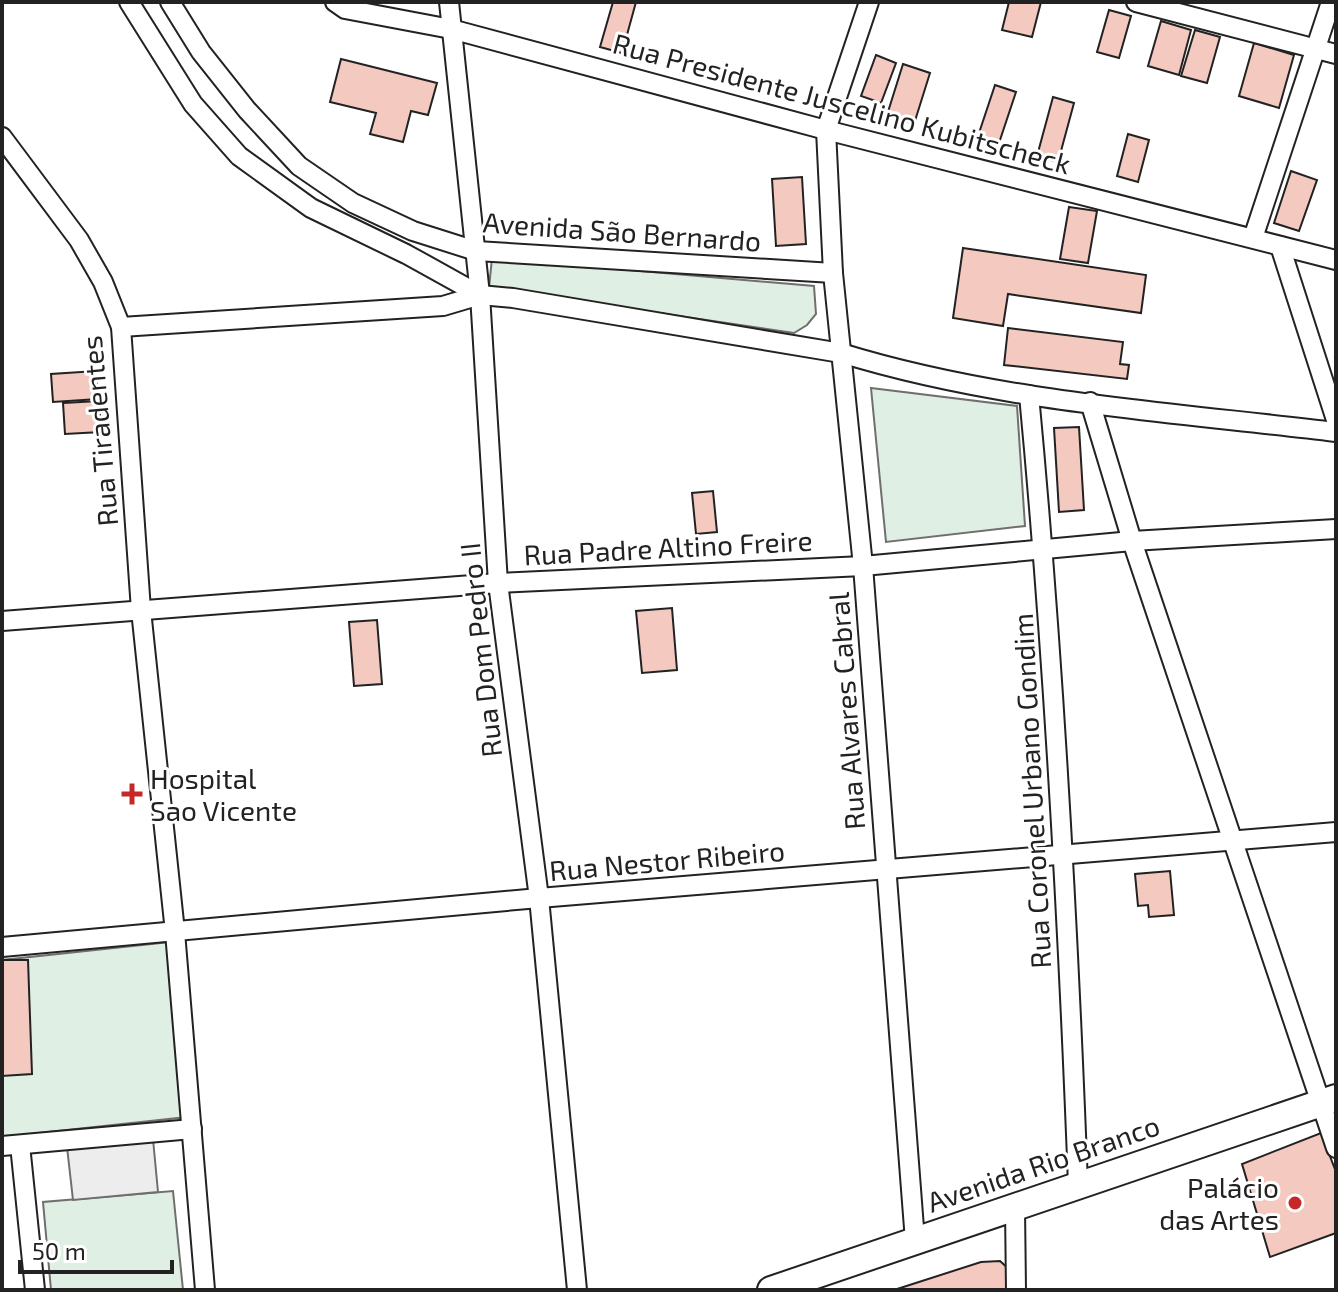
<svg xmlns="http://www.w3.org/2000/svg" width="1338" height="1292" font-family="'Exo 2',sans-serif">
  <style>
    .green { fill: #e0efe3; stroke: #6f6f6f; stroke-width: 2 }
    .parking { fill: #ededed; stroke: #6f6f6f; stroke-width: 2 }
    .building { fill: #f3c9c0; stroke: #222; stroke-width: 2 }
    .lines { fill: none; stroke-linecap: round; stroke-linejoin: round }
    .minor-casing { stroke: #222; stroke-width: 22 }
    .secondary-casing { stroke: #222; stroke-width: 30 }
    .minor { stroke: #fff; stroke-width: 18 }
    .secondary { stroke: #fff; stroke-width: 26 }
    .poi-dot { fill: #c62828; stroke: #fff; stroke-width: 3 }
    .labels { text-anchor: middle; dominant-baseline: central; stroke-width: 6; stroke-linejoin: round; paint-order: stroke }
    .street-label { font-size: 28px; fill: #222; stroke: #fff }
    .poi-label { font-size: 28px; fill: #222; stroke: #fff; text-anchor: start }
  </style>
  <rect width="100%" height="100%" fill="#fff"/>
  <g class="green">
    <path d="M492,258L814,286L816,314L807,325L794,333L489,288Z"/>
    <path d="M871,388L1017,406L1025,526L886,542Z"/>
    <path d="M170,942L187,1117L2,1137V960Z"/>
    <path d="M173,1191L183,1290H51L43,1202Z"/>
  </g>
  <path class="parking" d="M153,1139L158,1192L73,1200L67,1147Z"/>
  <g class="building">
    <path d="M613,2H636L622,53L600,47Z"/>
    <path d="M1009,2H1041L1032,37L1002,30Z"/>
    <path d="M1109,10L1131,16L1119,58L1097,52Z"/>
    <path d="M1161,21L1191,30L1179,75L1148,66Z"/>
    <path d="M1195,30L1220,37L1207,83L1181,76Z"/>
    <path d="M1254,43L1294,55L1279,108L1239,96Z"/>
    <path d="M876,55L896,63L881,103L861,96Z"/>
    <path d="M341,59L437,83L428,115L411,111L403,142L370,134L376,113L330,102Z"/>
    <path d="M903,64L930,73L914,124L887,115Z"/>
    <path d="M995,85L1016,92L998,146L977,139Z"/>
    <path d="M1053,97L1074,103L1058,162L1037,156Z"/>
    <path d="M1128,134L1149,140L1138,182L1117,176Z"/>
    <path d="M1291,171L1317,180L1299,231L1274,223Z"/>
    <path d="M802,177L806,244L776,246L772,179Z"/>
    <path d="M1069,207L1097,211L1088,263L1060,259Z"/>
    <path d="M963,248L1146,275L1141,313L1008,294L1003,326L953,318Z"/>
    <path d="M1008,328L1123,342L1120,364L1129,365L1127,379L1004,365Z"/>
    <path d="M96,371L98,399L53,402L51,374Z"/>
    <path d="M99,401L101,432L65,434L63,403Z"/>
    <path d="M1079,427L1084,510L1059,512L1054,428Z"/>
    <path d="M713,491L717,532L696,534L692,493Z"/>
    <path d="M672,608L677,670L642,673L636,611Z"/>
    <path d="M377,620L382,684L354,686L349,622Z"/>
    <path d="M1170,871L1174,915L1149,917L1148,905L1138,906L1135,874Z"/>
    <path d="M2,960H28L32,1074L2,1076Z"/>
    <path d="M1321,1133L1336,1172V1233L1270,1257L1242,1164Z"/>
    <path d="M1000,1261L1011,1271L1009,1290H894L981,1262Z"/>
  </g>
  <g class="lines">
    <defs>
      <g id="minor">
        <path d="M129,2L193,104L239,156L311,208L406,254L480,295"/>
        <path d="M170,2L201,52L247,110L299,166L353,203L413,231L476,251L833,273"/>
        <path d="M335,2L345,9L451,29L826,130L1336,260"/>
        <path d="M449,2L480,295L498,583L539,898L577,1290"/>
        <path d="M869,2L826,130L833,273L863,566L915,1241"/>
        <path d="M1136,2L1336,54"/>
        <path d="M2,137L79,240L103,282L121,327L141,610L175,932L205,1290"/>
        <path d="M1253,238L1331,2"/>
        <path d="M1280,246L1336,420"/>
        <path d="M121,327L443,306L480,295L513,298L841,353C1000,402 1171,412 1336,432"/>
        <path d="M1029,395C1054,658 1068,921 1078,1185"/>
        <path d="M1090,402L1132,541L1336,1148"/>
        <path d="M2,621L498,583L863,566L1132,541L1336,529"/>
        <path d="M2,947L539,898L1336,832"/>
        <path d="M20,1145L35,1290"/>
        <path d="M2,1146L192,1129"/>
        <path d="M1015,1208L1016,1290"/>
      </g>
      <path id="secondary" d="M771,1290L1336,1098"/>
    </defs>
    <use href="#minor" class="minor-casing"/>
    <use href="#secondary" class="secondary-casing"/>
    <use href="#minor" class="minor"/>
    <use href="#secondary" class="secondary"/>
  </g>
  <g class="poi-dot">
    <path d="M128 782h8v8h8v8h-8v8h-8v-8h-8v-8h8z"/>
    <circle cx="1295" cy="1203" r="8"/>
  </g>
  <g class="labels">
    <g class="street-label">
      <text transform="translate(842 103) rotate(15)">Rua Presidente Juscelino Kubitscheck</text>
      <text transform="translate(622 231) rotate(4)">Avenida São Bernardo</text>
      <text transform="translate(99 431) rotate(-95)">Rua Tiradentes</text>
      <text transform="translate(668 547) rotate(-3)">Rua Padre Altino Freire</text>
      <text transform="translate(480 650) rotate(-96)">Rua Dom Pedro II</text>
      <text transform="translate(846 711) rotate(-94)">Rua Alvares Cabral</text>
      <text transform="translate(1031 791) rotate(-93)">Rua Coronel Urbano Gondim</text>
      <text transform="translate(667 860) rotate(-5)">Rua Nestor Ribeiro</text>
      <text transform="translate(1043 1163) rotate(-19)">Avenida Rio Branco</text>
    </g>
    <g class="poi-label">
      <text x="150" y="778">Hospital<tspan x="150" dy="32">Sao Vicente</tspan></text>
      <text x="1279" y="1187" text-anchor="end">Palácio<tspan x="1279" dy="32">das Artes</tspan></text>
    </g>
  </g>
  <rect width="1338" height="1292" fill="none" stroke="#222222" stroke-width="8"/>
  <path d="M20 1260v12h152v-12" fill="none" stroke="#222222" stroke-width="4"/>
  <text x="32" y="1260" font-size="24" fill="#222222" stroke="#ffffff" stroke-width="6" paint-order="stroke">50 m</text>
</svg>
